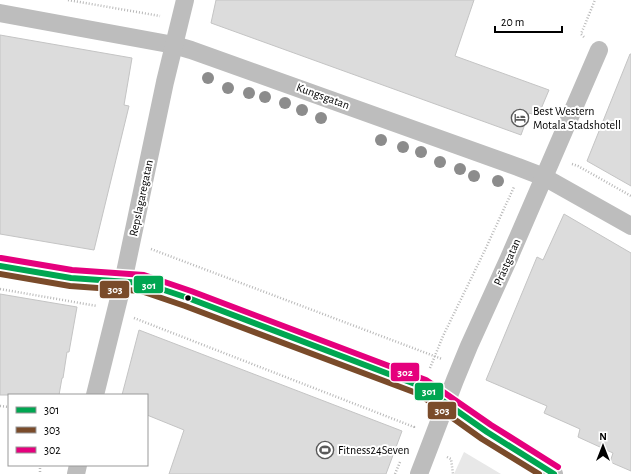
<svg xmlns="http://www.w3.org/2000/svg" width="631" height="474" font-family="'Alegreya Sans',sans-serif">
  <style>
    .green { fill: #e8e8e8 }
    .building { fill: #dcdcdc; stroke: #c4c4c4 }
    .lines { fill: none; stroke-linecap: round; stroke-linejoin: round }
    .path { stroke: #b8b8b8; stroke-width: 2.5; stroke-dasharray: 1 2; stroke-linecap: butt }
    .minor { stroke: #bdbdbd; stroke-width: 18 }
    .bus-1-casing { stroke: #fff; stroke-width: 9 }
    .bus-2-casing { stroke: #fff; stroke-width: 9 }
    .bus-3-casing { stroke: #fff; stroke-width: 9 }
    .bus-1 { stroke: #00a651; stroke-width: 6 }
    .bus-2 { stroke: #7a4b2a; stroke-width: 6 }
    .bus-3 { stroke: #e5007d; stroke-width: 6 }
    .tree { fill: #8c8c8c }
    .bus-dot { fill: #000; stroke: #fff; stroke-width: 1.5 }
    .labels { text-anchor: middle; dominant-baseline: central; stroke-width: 4; stroke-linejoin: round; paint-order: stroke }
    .street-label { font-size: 12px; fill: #000; stroke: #fff }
    .poi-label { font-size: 12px; fill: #000; stroke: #fff; text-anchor: start }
    .line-badge { stroke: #fff; stroke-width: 1.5 }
    .badge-label { font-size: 11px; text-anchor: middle; font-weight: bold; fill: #fff }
  </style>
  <rect width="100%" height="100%" fill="#fff"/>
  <path class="green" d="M464,452L501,474H454Z"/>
  <g class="building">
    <path d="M216,0H474L455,56L549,90L538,116L529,113L521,135L211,23Z"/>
    <path d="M0,35L132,58L124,105L129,106L94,250L0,234Z"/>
    <path d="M630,54H631V186L587,161Z"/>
    <path d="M564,214L631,253V471L610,462L613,453L578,437L580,429L544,413L547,406L486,380L537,257L543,260Z"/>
    <path d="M0,294L77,307L69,352H67L63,378H62L59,395H0Z"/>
    <path d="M139,330L402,431L386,474H169L184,430L147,415V395H122Z"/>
  </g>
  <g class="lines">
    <g class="path">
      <path d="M68,0L160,16"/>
      <path d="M584,37L581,34L595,0"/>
      <path d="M572,164L578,166L631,196"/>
      <path d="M151,249L442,359"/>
      <path d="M0,289L97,306"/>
      <path d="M134,318L414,427L413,429"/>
      <path d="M430,368L443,336L485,250L514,187"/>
      <path d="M0,406L9,407"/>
      <path d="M447,457L451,459L453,474"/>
      <path d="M40,465V474"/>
      <path d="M395,474L400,462"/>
    </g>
    <g class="minor">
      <path d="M0,13L174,45L191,50L518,167L544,177L631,226"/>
      <path d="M0,266L71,278L143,283L188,298L287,336L423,387L446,404L487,432L554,474"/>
      <path d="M95,395L123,282L165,82L185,0"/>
      <path d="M76,474L78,465"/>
      <path d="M419,474L429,448L455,380L469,346L509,258L599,50"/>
    </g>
    <defs>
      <path id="bus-1" d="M0,266L71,278L143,283L188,298L423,387L487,432L554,474"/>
      <path id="bus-2" d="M0,274L70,286L141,291L185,306L419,394L482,439L539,474"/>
      <path id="bus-3" d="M1,258L72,270L144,275L191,291L426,380L491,425L558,467"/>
    </defs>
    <use href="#bus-1" class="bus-1-casing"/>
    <use href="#bus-2" class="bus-2-casing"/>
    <use href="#bus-3" class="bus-3-casing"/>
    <use href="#bus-1" class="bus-1"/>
    <use href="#bus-2" class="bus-2"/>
    <use href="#bus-3" class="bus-3"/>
  </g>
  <g class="tree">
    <circle cx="208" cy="78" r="6"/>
    <circle cx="228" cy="88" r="6"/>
    <circle cx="249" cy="93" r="6"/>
    <circle cx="265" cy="97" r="6"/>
    <circle cx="285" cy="103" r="6"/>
    <circle cx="302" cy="110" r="6"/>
    <circle cx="321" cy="118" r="6"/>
    <circle cx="381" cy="140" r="6"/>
    <circle cx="403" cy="147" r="6"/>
    <circle cx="421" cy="152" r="6"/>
    <circle cx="440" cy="162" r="6"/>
    <circle cx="460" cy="169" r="6"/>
    <circle cx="474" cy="176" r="6"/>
    <circle cx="498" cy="181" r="6"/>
  </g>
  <defs>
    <symbol id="hotel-ring" viewBox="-11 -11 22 22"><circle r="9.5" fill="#fff" stroke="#595959" stroke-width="1.5"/><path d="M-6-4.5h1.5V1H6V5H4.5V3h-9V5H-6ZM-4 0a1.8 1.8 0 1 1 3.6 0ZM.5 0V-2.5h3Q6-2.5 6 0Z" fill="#595959"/></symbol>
    <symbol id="stadium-ring" viewBox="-11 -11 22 22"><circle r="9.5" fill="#fff" stroke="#595959" stroke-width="1.5"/><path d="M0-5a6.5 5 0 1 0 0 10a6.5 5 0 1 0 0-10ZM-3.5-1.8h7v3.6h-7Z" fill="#595959"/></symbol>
  </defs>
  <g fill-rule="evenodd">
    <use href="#hotel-ring" x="510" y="108" width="20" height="20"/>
    <use href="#stadium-ring" x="315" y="440" width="20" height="20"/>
  </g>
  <circle class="bus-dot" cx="188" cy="298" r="3.5"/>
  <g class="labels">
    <g class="street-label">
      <text transform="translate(323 96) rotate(20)">Kungsgatan</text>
      <text transform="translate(141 198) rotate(-78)">Repslagaregatan</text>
      <text transform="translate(507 262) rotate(-66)">Prästgatan</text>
    </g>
    <g class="poi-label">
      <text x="533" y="111">Best Western<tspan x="533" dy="14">Motala Stadshotell</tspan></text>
      <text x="338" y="450">Fitness24Seven</text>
    </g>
  </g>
  <g class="line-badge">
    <rect x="133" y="275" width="31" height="19" rx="4" fill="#00a651"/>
    <rect x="99" y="280" width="31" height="19" rx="4" fill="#7a4b2a"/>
    <rect x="390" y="362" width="30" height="20" rx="4" fill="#e5007d"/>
    <rect x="414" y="382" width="30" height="19" rx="4" fill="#00a651"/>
    <rect x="427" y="401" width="30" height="19" rx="4" fill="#7a4b2a"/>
  </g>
  <g class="badge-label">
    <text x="149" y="289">301</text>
    <text x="115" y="293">303</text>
    <text x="405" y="376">302</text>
    <text x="429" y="395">301</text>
    <text x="442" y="414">303</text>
  </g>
  <rect x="8" y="394" width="140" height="72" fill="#ffffff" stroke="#999999"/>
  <rect x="16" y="407" width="20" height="6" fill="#00a651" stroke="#999999"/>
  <text x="44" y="414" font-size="12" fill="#000000">301</text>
  <rect x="16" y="427" width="20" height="6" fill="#7a4b2a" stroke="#999999"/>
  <text x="44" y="434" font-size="12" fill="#000000">303</text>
  <rect x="16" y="447" width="20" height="6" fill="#e5007d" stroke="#999999"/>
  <text x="44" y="454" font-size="12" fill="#000000">302</text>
  <g transform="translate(603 446)" stroke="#ffffff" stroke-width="3" paint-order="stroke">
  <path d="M0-3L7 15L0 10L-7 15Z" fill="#000000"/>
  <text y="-6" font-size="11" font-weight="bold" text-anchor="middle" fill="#000000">N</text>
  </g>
  <path d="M495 26v6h67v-6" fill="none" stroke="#000000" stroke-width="2"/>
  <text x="501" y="26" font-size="12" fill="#000000" stroke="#ffffff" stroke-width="3" paint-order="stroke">20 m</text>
</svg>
